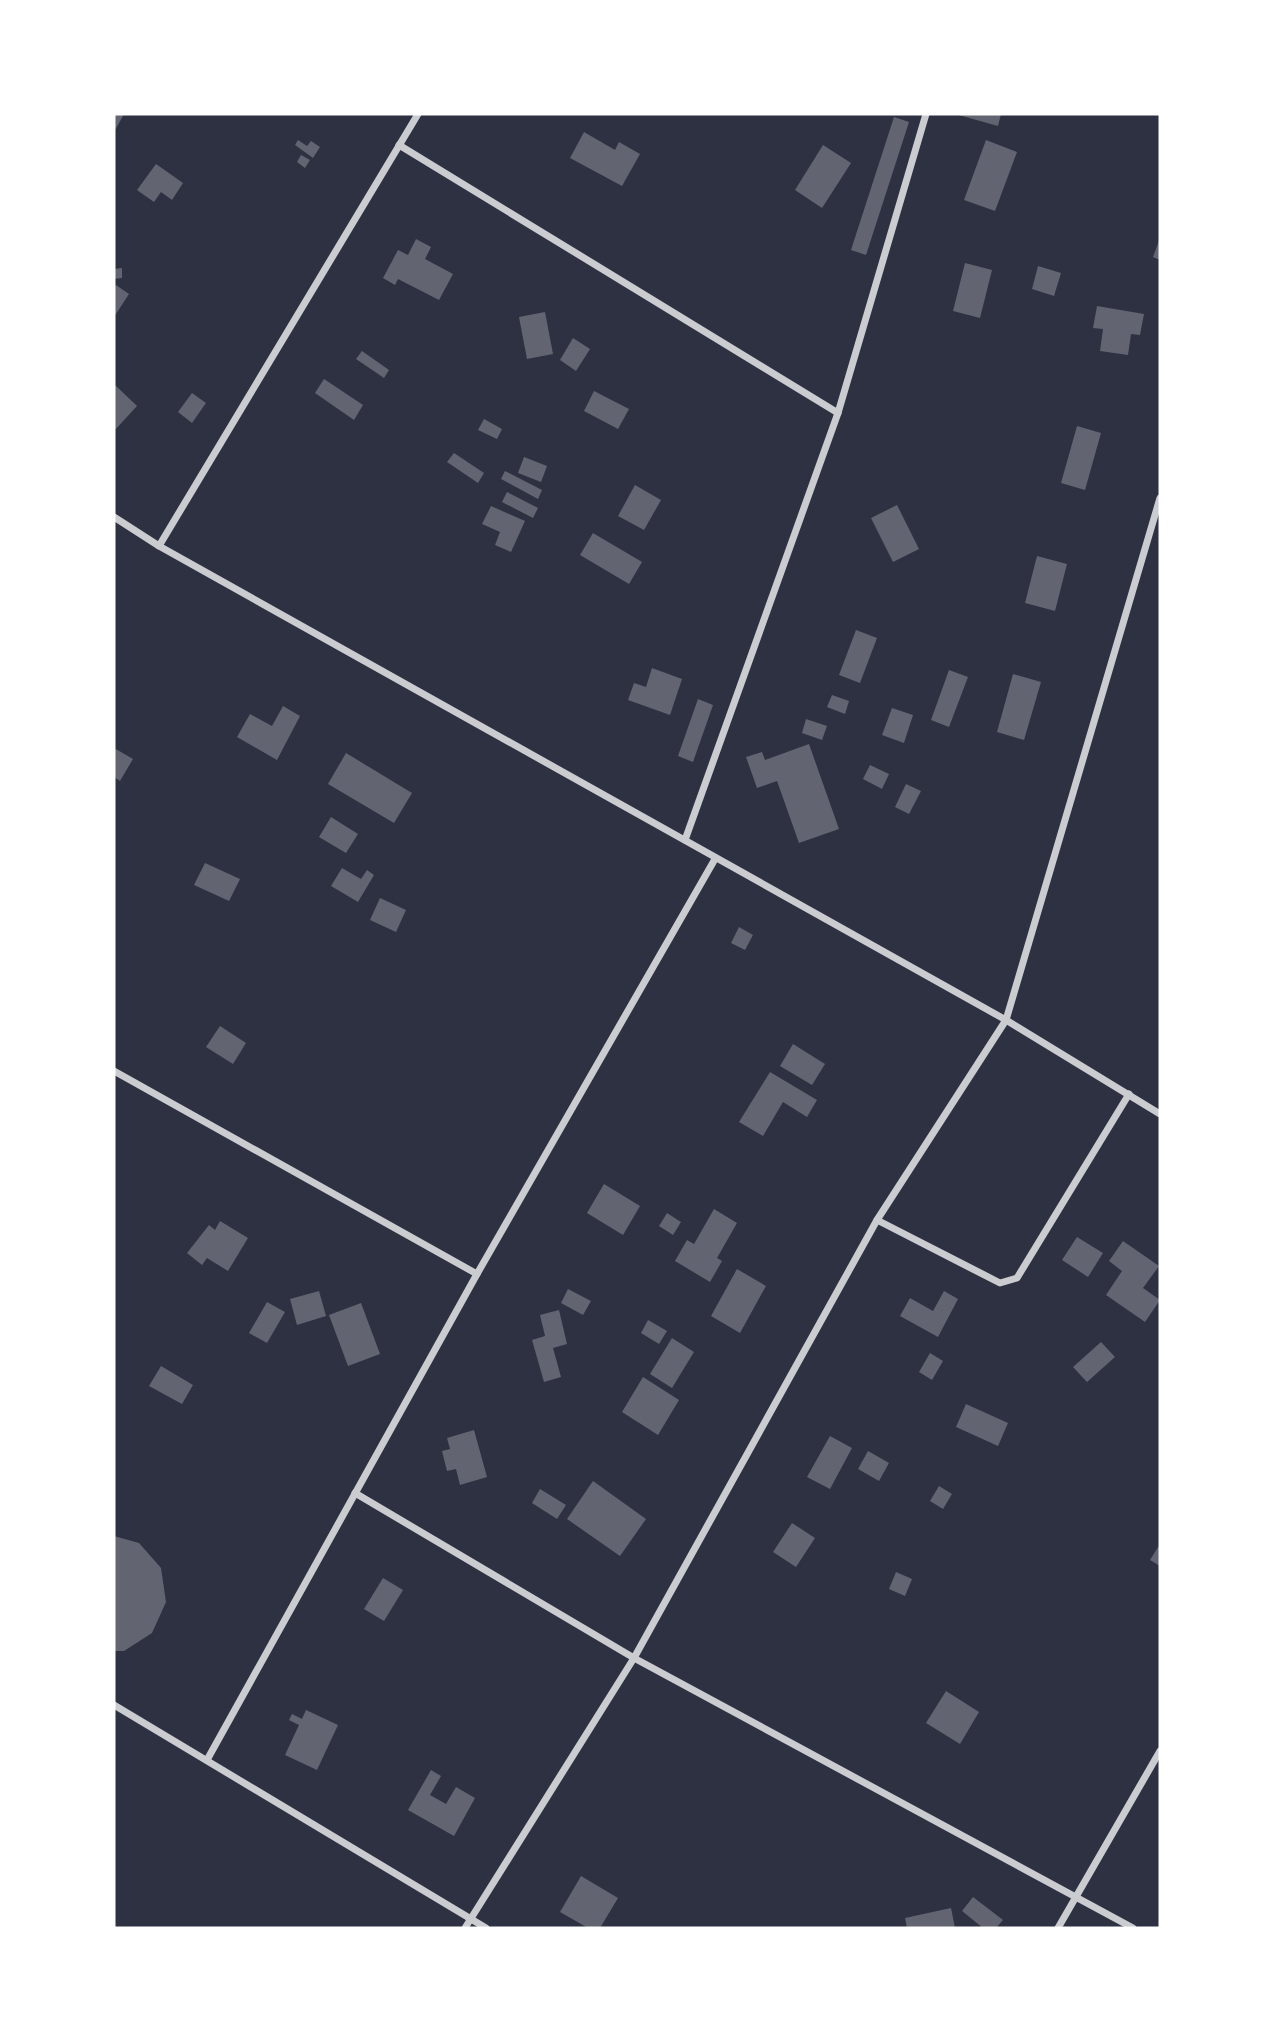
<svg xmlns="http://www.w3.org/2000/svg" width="1274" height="2042" font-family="Spectral,serif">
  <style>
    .building { fill: #626471 }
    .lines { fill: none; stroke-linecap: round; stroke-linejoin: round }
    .minor { stroke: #caccd0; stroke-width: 7 }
  </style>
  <rect width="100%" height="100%" fill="#2d3142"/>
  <g class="building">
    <path d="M114,114H124L114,132Z"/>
    <path d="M955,114H1001L998,126Z"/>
    <path d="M894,117L909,122L866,255L851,250Z"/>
    <path d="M584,132L615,150L619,142L640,154L622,186L570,158Z"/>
    <path d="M298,140L307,146L311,141L320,147L313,158L295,145Z"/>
    <path d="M986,140L1017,152L995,211L964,200Z"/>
    <path d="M823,145L851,163L822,208L795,190Z"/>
    <path d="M301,155L310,160L305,168L297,162Z"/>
    <path d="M156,164L183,183L172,200L161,192L154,202L137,190Z"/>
    <path d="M1160,238V260L1153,257Z"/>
    <path d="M416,239L431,247L425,259L453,274L439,300L398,279L395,285L383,278L398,250L408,255Z"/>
    <path d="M965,263L992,270L980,318L953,311Z"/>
    <path d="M1038,266L1061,273L1054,296L1032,289Z"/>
    <path d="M122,268V278L114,279V269Z"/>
    <path d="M116,285L129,294L114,317V288Z"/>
    <path d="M1097,306L1144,314L1140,335L1131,334L1128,355L1100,351L1103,329L1093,328Z"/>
    <path d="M545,312L553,354L527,359L519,317Z"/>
    <path d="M573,338L590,349L576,371L560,360Z"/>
    <path d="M362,351L389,370L384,378L356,359Z"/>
    <path d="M324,379L363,405L354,420L315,393Z"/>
    <path d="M114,384L137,406L114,431Z"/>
    <path d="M594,391L629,409L618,429L584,411Z"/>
    <path d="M192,393L206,403L192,423L178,412Z"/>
    <path d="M484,419L502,429L497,439L478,430Z"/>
    <path d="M1077,426L1101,433L1085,490L1061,483Z"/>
    <path d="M454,453L484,473L478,483L447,462Z"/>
    <path d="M524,457L547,466L541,482L518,473Z"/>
    <path d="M505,471L542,490L538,499L501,479Z"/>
    <path d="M635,485L661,500L644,530L618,516Z"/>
    <path d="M507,492L538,508L533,518L502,502Z"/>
    <path d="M897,505L919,549L893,562L871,518Z"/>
    <path d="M491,506L525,521L511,552L495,545L500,532L482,524Z"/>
    <path d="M593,533L642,562L629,584L580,555Z"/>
    <path d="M1037,556L1067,564L1055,611L1025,603Z"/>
    <path d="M856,630L877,638L860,683L839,675Z"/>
    <path d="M652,668L682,679L670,715L628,700L634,683L646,687Z"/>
    <path d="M949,670L968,677L949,727L931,720Z"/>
    <path d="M1013,674L1041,682L1024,740L997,732Z"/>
    <path d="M832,695L849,701L845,714L827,707Z"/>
    <path d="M698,699L713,705L693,762L678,756Z"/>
    <path d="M283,706L300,716L277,760L237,737L250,714L272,726Z"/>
    <path d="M892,708L913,715L904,743L882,735Z"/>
    <path d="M806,719L827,726L822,740L802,733Z"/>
    <path d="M809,744L839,829L799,843L777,781L757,788L746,757L762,752L765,760Z"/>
    <path d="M114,748L133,759L120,781L114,777Z"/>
    <path d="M346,753L412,793L394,823L328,784Z"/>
    <path d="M870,765L889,774L882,789L863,779Z"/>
    <path d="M906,784L921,791L909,814L895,807Z"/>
    <path d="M331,817L358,834L346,853L319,837Z"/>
    <path d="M205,863L240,879L229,901L194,885Z"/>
    <path d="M342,868L361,879L367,870L374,875L358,902L331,886Z"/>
    <path d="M380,898L406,910L396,932L370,920Z"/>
    <path d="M739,927L753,935L745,950L731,943Z"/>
    <path d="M220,1026L246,1043L233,1064L206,1047Z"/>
    <path d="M793,1044L825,1064L812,1085L780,1066Z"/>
    <path d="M770,1072L817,1100L807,1117L783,1102L763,1136L739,1122Z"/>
    <path d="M604,1184L640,1206L623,1235L587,1213Z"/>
    <path d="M714,1209L737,1223L717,1258L722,1261L710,1282L675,1261L687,1240L694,1244Z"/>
    <path d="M667,1213L681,1222L673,1235L659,1226Z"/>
    <path d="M220,1221L248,1238L228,1271L207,1258L202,1265L187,1253L209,1225L215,1230Z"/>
    <path d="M1077,1237L1103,1253L1088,1277L1062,1260Z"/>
    <path d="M1123,1241L1159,1266L1143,1288L1160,1300L1145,1322L1106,1295L1122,1271L1109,1261Z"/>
    <path d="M737,1269L766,1286L740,1333L711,1316Z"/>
    <path d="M568,1289L591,1301L583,1315L561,1303Z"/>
    <path d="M319,1291L326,1316L297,1325L290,1299Z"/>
    <path d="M944,1291L958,1299L938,1337L900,1316L910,1298L933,1311Z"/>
    <path d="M267,1302L285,1312L267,1343L249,1333Z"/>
    <path d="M361,1303L380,1354L348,1366L329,1315Z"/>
    <path d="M559,1310L567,1344L553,1348L561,1377L544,1382L532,1340L545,1336L540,1315Z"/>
    <path d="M648,1320L667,1331L659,1344L641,1333Z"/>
    <path d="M672,1338L694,1352L672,1388L650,1374Z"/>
    <path d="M1101,1342L1115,1357L1087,1382L1073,1367Z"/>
    <path d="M930,1353L943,1361L932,1380L919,1372Z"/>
    <path d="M161,1366L193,1385L182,1404L149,1386Z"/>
    <path d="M643,1377L679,1400L658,1435L622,1412Z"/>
    <path d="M966,1404L1008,1423L998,1446L956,1427Z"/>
    <path d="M474,1430L487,1477L460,1485L456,1469L447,1471L442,1451L450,1449L447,1438Z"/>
    <path d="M830,1436L852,1448L830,1489L807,1477Z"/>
    <path d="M868,1451L889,1463L879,1481L858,1469Z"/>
    <path d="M593,1481L646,1519L620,1556L567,1519Z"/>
    <path d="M939,1486L952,1494L943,1509L930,1501Z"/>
    <path d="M540,1489L566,1505L557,1519L532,1503Z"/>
    <path d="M792,1523L815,1538L796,1567L773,1552Z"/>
    <path d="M114,1536L139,1543L161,1568L166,1602L152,1633L124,1651H114Z"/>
    <path d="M1160,1544V1566L1150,1560Z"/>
    <path d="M896,1572L912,1579L905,1596L889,1589Z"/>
    <path d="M383,1578L403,1590L384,1621L364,1609Z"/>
    <path d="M946,1691L979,1712L960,1744L926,1723Z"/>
    <path d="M306,1710L338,1725L317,1770L285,1755L299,1725L289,1720L292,1714L302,1719Z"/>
    <path d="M431,1770L441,1776L430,1795L446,1804L456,1787L475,1798L454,1836L408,1810Z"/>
    <path d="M581,1876L618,1898L600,1928H588L560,1912Z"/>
    <path d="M973,1897L1003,1920L996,1928H983L962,1911Z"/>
    <path d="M951,1908L955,1928H907L905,1918Z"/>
  </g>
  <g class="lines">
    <g class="minor">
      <path d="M399,145L838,413"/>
      <path d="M114,517L159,546L1006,1020L1160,1114"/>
      <path d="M159,546L418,114"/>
      <path d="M685,840L838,413L926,114"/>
      <path d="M114,1071L477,1274"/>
      <path d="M877,1220L1000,1283L1017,1278L1129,1094"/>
      <path d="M355,1493L634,1658L1133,1928"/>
      <path d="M114,1705L486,1928"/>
      <path d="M207,1760L477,1274L715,859"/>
      <path d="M465,1928L634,1658L877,1220L1006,1020L1160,498"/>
      <path d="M1058,1928L1160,1751"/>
    </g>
  </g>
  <rect width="1274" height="2042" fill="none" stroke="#ffffff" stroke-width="231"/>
</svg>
